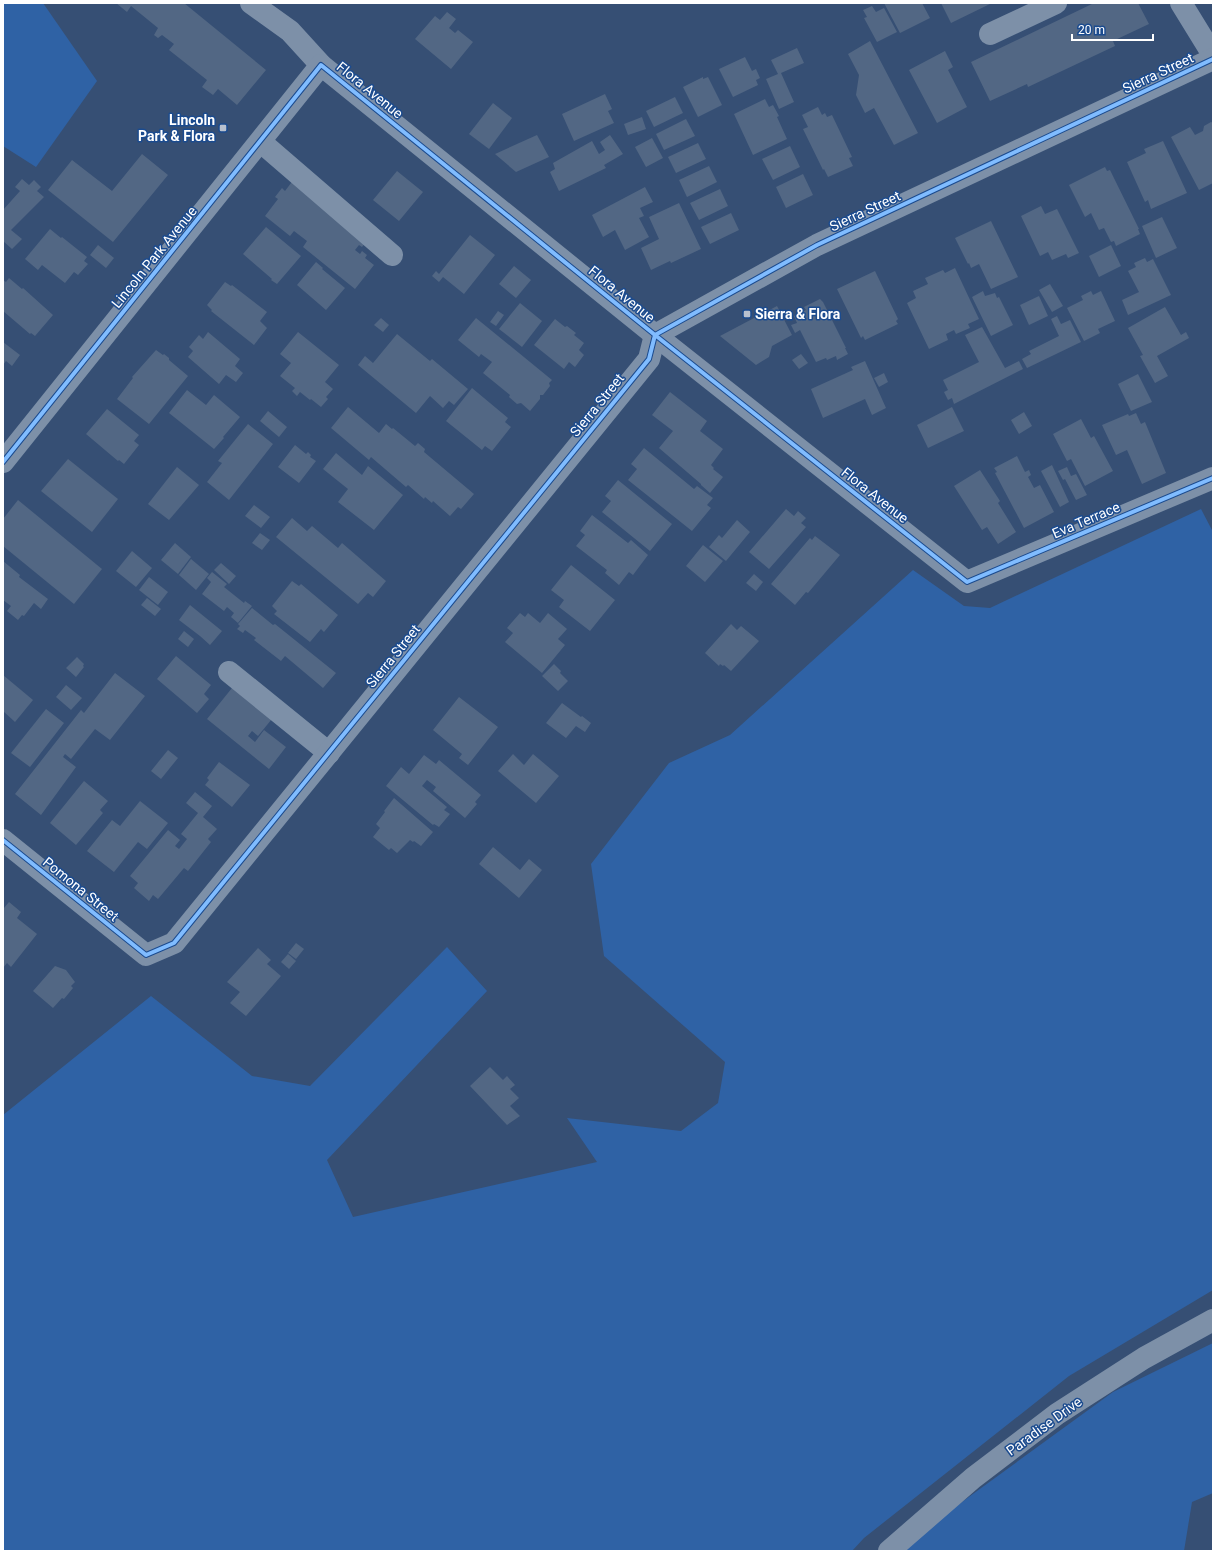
<svg xmlns="http://www.w3.org/2000/svg" width="1216" height="1554" font-family="Roboto,sans-serif">
  <style>
    .green { fill: #2f62a5 }
    .building { fill: #526784 }
    .lines { fill: none; stroke-linecap: round; stroke-linejoin: round }
    .minor { stroke: #7d90a8; stroke-width: 22 }
    .cycleway-casing { stroke: #1b4b8f; stroke-width: 6 }
    .cycleway { stroke: #80bcff; stroke-width: 4 }
    .poi-dot { fill: #b9c1ce; stroke: #1b4b8f; stroke-width: 1.5 }
    .labels { text-anchor: middle; dominant-baseline: central; stroke-width: 3; stroke-linejoin: round; paint-order: stroke }
    .street-label { font-size: 14px; fill: #fff; stroke: #1b4b8f }
    .poi-label { font-size: 14px; font-weight: bold; fill: #fff; stroke: #1b4b8f; text-anchor: end }
  </style>
  <rect width="100%" height="100%" fill="#364f74"/>
  <g class="green">
    <path d="M3,3H43L97,81L36,167L3,146Z"/>
    <path d="M1201,509L1213,532V1290L1069,1376L864,1538L852,1551H3V1115L151,996L252,1076L310,1086L447,947L487,991L327,1160L353,1217L597,1162L567,1118L681,1131L718,1103L725,1062L604,956L591,864L669,763L730,735L913,570L964,606L990,608Z"/>
    <path d="M1213,1343V1493L1192,1502L1184,1551H904L933,1523L1113,1392Z"/>
  </g>
  <g class="building">
    <path d="M116,3H184L266,70L237,105L218,89L213,95L202,87L207,80L169,50L174,44L162,35L158,38L154,35L158,28L131,6L127,12Z"/>
    <path d="M884,3H922L930,18L900,33Z"/>
    <path d="M941,3H992L951,23Z"/>
    <path d="M1094,3H1138L1149,24L1113,41L1115,46L1028,87L1027,84L990,101L971,62Z"/>
    <path d="M872,6L876,12L884,8L897,32L877,42L864,18L867,17L863,10Z"/>
    <path d="M447,12L456,19L449,28L455,33L458,30L473,42L451,69L415,39L435,16L440,20Z"/>
    <path d="M870,41L918,133L894,145L874,108L865,113L856,95L859,75L848,54Z"/>
    <path d="M797,48L804,63L781,73L794,102L779,109L766,79L778,74L771,60Z"/>
    <path d="M945,51L953,67L948,70L967,107L937,123L909,70Z"/>
    <path d="M745,57L752,71L756,69L760,78L756,80L758,85L733,97L719,69Z"/>
    <path d="M703,77V79L708,77L722,105L698,117L683,87Z"/>
    <path d="M605,94L612,109L608,111L614,123L574,141L562,114Z"/>
    <path d="M675,97L683,113L654,127L646,111Z"/>
    <path d="M765,99L769,107L773,105L779,116L777,117L787,139L753,155L734,114Z"/>
    <path d="M493,103L512,118L489,149L469,134Z"/>
    <path d="M818,107L822,115L825,113L827,117L832,115L852,157L849,158L853,166L828,177L824,169L823,170L803,129L808,127L802,115Z"/>
    <path d="M642,117L646,129L628,135L624,124Z"/>
    <path d="M686,119L695,136L664,150L656,134Z"/>
    <path d="M1211,122L1213,123V183L1199,190L1171,137L1190,127L1195,135L1203,131L1204,126Z"/>
    <path d="M537,135L549,157L516,172L495,154Z"/>
    <path d="M610,135L623,154L604,165L606,168L559,191L550,172L555,169L553,163L592,141L599,154L605,150L600,142Z"/>
    <path d="M652,138L663,158L646,167L635,147Z"/>
    <path d="M1163,141L1187,193L1151,209L1148,200L1145,202L1127,162L1146,153L1144,149Z"/>
    <path d="M698,143L706,159L676,173L668,157Z"/>
    <path d="M790,146L800,167L773,180L762,159Z"/>
    <path d="M142,154L168,175L113,242L48,190L72,160L112,191Z"/>
    <path d="M709,166L717,182L687,197L679,180Z"/>
    <path d="M1105,167L1107,171L1110,170L1139,229H1138L1140,234L1116,246L1114,241L1111,242L1104,228L1099,230L1091,213L1085,217L1069,185Z"/>
    <path d="M397,171L423,192L399,221L373,200Z"/>
    <path d="M803,174L813,195L786,208L776,187Z"/>
    <path d="M22,179L29,185L34,180L41,187L37,191L44,197L11,230L22,239L12,249L3,241V210L20,191L15,187Z"/>
    <path d="M294,179L366,242L362,247L359,245L355,250L360,254L362,251L367,255L365,258L374,265L355,289L303,247L307,241L294,231L290,236L265,216L278,199L275,197L282,188L285,191Z"/>
    <path d="M645,187L653,202L640,208L644,216L639,218L649,237L625,250L615,230L603,237L592,215Z"/>
    <path d="M720,189L728,206L699,220L690,203Z"/>
    <path d="M679,203L701,249L671,263L670,261L651,270L641,248L659,239L649,217Z"/>
    <path d="M1041,206L1045,214L1057,209L1079,253L1068,258L1066,254L1052,260L1048,252L1040,256L1021,216Z"/>
    <path d="M731,213L739,230L710,244L701,227Z"/>
    <path d="M1162,217L1177,248L1156,258L1142,226Z"/>
    <path d="M991,221L1018,277L991,289L979,264L971,268L969,263L968,264L955,238Z"/>
    <path d="M266,227L301,256L277,284L271,280L272,279L243,254Z"/>
    <path d="M50,229L61,238L62,237L87,257L84,261L88,264L78,275L74,272L65,283L42,265L38,270L25,259Z"/>
    <path d="M470,235L495,255L464,294L443,277L439,282L432,276L436,271L439,274Z"/>
    <path d="M98,245L114,258L106,268L90,255Z"/>
    <path d="M1111,245L1121,266L1099,277L1089,256Z"/>
    <path d="M1145,258L1147,262L1153,259L1171,295L1128,315L1122,300L1139,292L1128,271L1136,267L1134,263Z"/>
    <path d="M316,262L323,268L322,269L345,288L326,310L297,285Z"/>
    <path d="M514,266L531,280L516,298L499,284Z"/>
    <path d="M955,268L979,319L968,324L970,328L956,334L954,330L946,334L948,340L929,349L907,303L916,298L913,291L928,284L925,278L943,270L945,273Z"/>
    <path d="M875,271L898,319L896,321L898,324L865,340L863,336L861,338L837,289Z"/>
    <path d="M9,278L22,289L23,288L53,315L35,336L31,333L30,334L3,311V280L6,282Z"/>
    <path d="M225,282L231,286L232,285L267,312L260,321L267,328L254,345L211,311L212,310L207,305Z"/>
    <path d="M1050,284L1063,306L1052,312L1039,290Z"/>
    <path d="M983,291L985,296L995,293L997,298L999,297L1013,325L991,336L972,297Z"/>
    <path d="M1091,291L1093,295L1101,291L1115,321L1098,329L1100,333L1084,341L1067,308L1083,300L1081,296Z"/>
    <path d="M1039,296L1048,316L1029,325L1020,305Z"/>
    <path d="M820,299L823,302L846,348H845L848,354L837,360L836,356L827,360L826,358L816,362L800,330L795,333L791,325L797,323L794,316L806,310L804,307Z"/>
    <path d="M520,303L542,321L522,347L499,329Z"/>
    <path d="M777,306L792,335L772,346L769,357L756,365L720,336Z"/>
    <path d="M1165,307L1181,335L1186,332L1189,338L1157,356L1168,376L1155,383L1140,356L1143,355L1128,328Z"/>
    <path d="M498,311L504,315L496,326L490,322Z"/>
    <path d="M1057,316L1061,324L1070,320L1081,342L1027,368L1022,359L1031,354L1029,351L1059,336L1051,319Z"/>
    <path d="M381,318L389,325L383,332L374,325Z"/>
    <path d="M476,318L552,380L549,383L550,386L543,395H540V399L530,411L521,403L517,404L509,397L510,395L483,373L492,362L481,354L479,357L458,340Z"/>
    <path d="M555,319L565,327L567,326L576,333L574,335L584,343L579,350L584,355L575,367L569,362L564,369L534,345Z"/>
    <path d="M982,327L1005,368L1019,361L1023,369L954,404L952,398L948,400L944,392L948,390L943,380L979,362L965,335Z"/>
    <path d="M208,332L240,359L235,366L243,373L236,382L226,375L219,384L188,357L193,351L189,347L199,335L203,339Z"/>
    <path d="M298,332L339,365L325,382L333,389L326,397L328,399L321,407L311,399L310,400L300,392L297,396L292,391L295,388L280,376L291,363L280,354Z"/>
    <path d="M397,334L430,361L432,359L468,389L454,405L449,401L443,408L430,396L416,413L358,365L365,356L373,363Z"/>
    <path d="M3,342L20,355L12,366L6,361L3,365Z"/>
    <path d="M156,350L163,355L164,354L169,358V360L188,376L149,424L117,399L133,378L132,377Z"/>
    <path d="M801,354L808,363L799,369L792,360Z"/>
    <path d="M865,361L886,408L872,415L865,399L823,418L811,389L853,370L851,367Z"/>
    <path d="M884,373L888,382L879,387L874,378Z"/>
    <path d="M1138,374L1152,402L1131,411L1118,384Z"/>
    <path d="M472,388L508,418L505,422L511,427L492,451L485,446L482,450L446,421Z"/>
    <path d="M187,390L206,405L214,395L240,417L223,437L224,438L214,449L169,413Z"/>
    <path d="M670,392L707,421L700,431L723,449L711,465L714,468L713,469L723,477L710,493L701,485V484L659,448L673,431L652,415Z"/>
    <path d="M348,407L379,433L386,424L392,429L393,428L415,446L418,443L425,449L424,452L474,494L461,509L458,507L450,516L433,501L432,503L425,497L424,499L408,485L406,487L371,457L369,460L331,428Z"/>
    <path d="M952,407L964,431L928,448L917,425Z"/>
    <path d="M107,409L139,435L134,441L139,445L124,464L119,460L118,461L86,434Z"/>
    <path d="M268,411L287,427L279,437L260,421Z"/>
    <path d="M1024,412L1032,426L1019,434L1011,420Z"/>
    <path d="M1136,413L1141,424L1145,422L1166,473L1142,484L1127,450L1116,455L1102,425L1128,414L1129,416Z"/>
    <path d="M1081,419L1091,438L1094,436L1113,471L1085,486L1071,459L1067,461L1053,434Z"/>
    <path d="M248,424L273,444L229,500L207,482L222,463L218,461Z"/>
    <path d="M295,445L306,454L308,452L311,455L310,457L316,461L299,483L278,467Z"/>
    <path d="M644,448L694,489L697,486L713,498L707,505L711,508L692,531L628,480L637,469L631,464Z"/>
    <path d="M336,453L362,475L368,466L403,495L374,530L338,502L348,489L323,469Z"/>
    <path d="M1017,456L1025,472L1029,470L1031,475L1028,477L1034,488L1040,485L1054,512L1024,528L995,473L997,472L994,468Z"/>
    <path d="M68,459L118,499L92,532L41,491Z"/>
    <path d="M1052,465L1069,502L1060,507L1041,471Z"/>
    <path d="M177,467L199,485L169,520L148,504Z"/>
    <path d="M1067,467L1071,476L1076,474L1087,495L1076,500L1065,479L1063,480L1058,471Z"/>
    <path d="M980,470L1000,501L998,503L1016,532L998,544L987,527L982,530L954,486Z"/>
    <path d="M618,480L672,524L650,551L602,512L611,501L605,496Z"/>
    <path d="M18,500L102,569L74,604L3,546V519Z"/>
    <path d="M254,505L270,517L261,528L245,516Z"/>
    <path d="M786,509L794,516L798,511L806,518L801,523L806,527L769,569L749,552Z"/>
    <path d="M592,515L628,543L631,540L648,555L633,575L629,572L619,585L605,573L607,570L576,546L585,535L580,531Z"/>
    <path d="M292,518L307,531L312,526L338,548L342,543L386,581L373,597L368,593L358,604L276,537Z"/>
    <path d="M737,520L750,532L726,561L709,547L719,535L722,538Z"/>
    <path d="M260,533L270,540L262,550L252,543Z"/>
    <path d="M815,536L840,555L808,593L806,592L795,605L771,584L810,538L812,540Z"/>
    <path d="M175,543L191,557L178,574L161,560Z"/>
    <path d="M703,545L723,561L705,582L686,566Z"/>
    <path d="M132,551L152,568L136,587L116,571Z"/>
    <path d="M191,559L209,574L196,590L179,575Z"/>
    <path d="M3,561L20,575L19,577L48,599L41,609L34,603L24,616L22,615L18,620L7,611L11,606L3,600Z"/>
    <path d="M221,563L236,576L229,584L214,570Z"/>
    <path d="M571,565L615,600L590,631L559,607L564,600L551,590Z"/>
    <path d="M212,572L227,584L224,587L244,603L245,601L252,606L238,623L231,617L234,613L227,607L224,611L202,594L211,582L207,578Z"/>
    <path d="M754,574L763,582L756,591L746,583Z"/>
    <path d="M149,577L168,592L158,605L139,590Z"/>
    <path d="M292,581L299,586L301,584L338,615L324,632L321,629L310,642L274,614L277,611L272,606Z"/>
    <path d="M147,598L161,609L155,616L141,605Z"/>
    <path d="M190,605L222,631L210,645L200,636L179,620Z"/>
    <path d="M252,608L273,625L275,624L336,673L323,688L285,656L281,661L254,640L256,638L245,630L243,633L237,629L240,626L238,624Z"/>
    <path d="M520,613L525,617L528,613L540,623L548,613L567,629L558,639L565,645L542,673L505,642L513,633L507,628Z"/>
    <path d="M731,624L737,630L741,626L759,641L731,671L724,665L723,666L720,664L719,666L705,653Z"/>
    <path d="M184,631L194,639L188,647L178,639Z"/>
    <path d="M176,656L211,685L204,694L209,699L197,713L157,679Z"/>
    <path d="M77,657L84,664L83,666L84,667L76,677L66,668Z"/>
    <path d="M554,664L561,671L560,673L568,681L558,691L542,676Z"/>
    <path d="M115,673L145,696L110,740L95,729L71,759L65,754L63,757L76,767L41,815L15,794L81,710L84,713Z"/>
    <path d="M3,675L33,700L15,722L3,711Z"/>
    <path d="M236,683L276,714L258,736L252,731L248,736L255,742L264,730L286,747L269,769L207,719Z"/>
    <path d="M66,685L82,698L71,710L56,697Z"/>
    <path d="M459,697L498,727L468,765L459,758L462,754L433,730Z"/>
    <path d="M562,703L581,717L582,716L591,723L585,732L576,726L566,738L546,723Z"/>
    <path d="M46,709L64,723L30,767L11,753Z"/>
    <path d="M168,750L178,758L161,779L151,771Z"/>
    <path d="M513,754L524,765L533,754L559,776L536,803L498,771Z"/>
    <path d="M424,755L436,764L439,760L481,795L475,802L477,804L465,818L433,791L436,787L427,780L422,786L447,807L444,810L450,814L439,827L434,824L433,825L386,786L401,767L409,774Z"/>
    <path d="M219,762L250,785L232,807L205,785L209,780L207,778Z"/>
    <path d="M84,781L108,801L100,810L103,813L76,845L50,823Z"/>
    <path d="M195,792L212,806L203,817L217,829L208,839L211,842L188,871L184,868L158,899L153,895L149,901L134,888L138,883L130,876L168,830L180,840L175,846L179,849L187,839L181,834L198,813L186,803Z"/>
    <path d="M394,798L433,832L421,846L414,841L413,842L410,840L397,853L391,848L389,850L373,837L380,828L376,824L385,812L384,811Z"/>
    <path d="M140,801L168,823L147,849L138,842L114,872L87,851L112,820L120,826Z"/>
    <path d="M493,847L520,870L529,859L542,870L519,898L479,864Z"/>
    <path d="M9,902L21,912L17,918L37,934L11,967L7,963L3,968V907L4,908Z"/>
    <path d="M296,943L304,949L296,959L288,953Z"/>
    <path d="M258,948L271,960L267,964L281,976L246,1016L230,1003L240,992L227,982Z"/>
    <path d="M288,954L296,961L289,969L281,962Z"/>
    <path d="M55,966L66,970L75,982L71,986L73,988L64,999L62,998L53,1008L33,991Z"/>
    <path d="M490,1067L503,1080L507,1076L515,1085L510,1089L519,1098L510,1106L520,1116L507,1125L470,1086Z"/>
  </g>
  <g class="lines">
    <g class="minor">
      <path d="M251,3L290,31L321,65L655,335L967,582L1213,478"/>
      <path d="M1181,3L1213,55"/>
      <path d="M990,34L1056,3"/>
      <path d="M261,142L392,255"/>
      <path d="M3,462L321,65"/>
      <path d="M229,672L329,753"/>
      <path d="M3,840L146,955L174,943L649,359L655,335L817,245L1213,59"/>
      <path d="M889,1551L973,1478L1057,1414L1144,1358L1213,1320"/>
    </g>
    <defs>
      <g id="cycleway">
        <path d="M3,462L321,65L655,335L967,582L1213,478"/>
        <path d="M3,840L146,955L174,943L649,359L655,335L817,245L1213,59"/>
      </g>
    </defs>
    <use href="#cycleway" class="cycleway-casing"/>
    <use href="#cycleway" class="cycleway"/>
  </g>
  <g class="poi-dot">
    <rect x="219" y="124" width="8" height="8" rx="2"/>
    <rect x="743" y="310" width="8" height="8" rx="2"/>
  </g>
  <g class="labels">
    <g class="street-label">
      <text transform="translate(1158 73) rotate(-25)">Sierra Street</text>
      <text transform="translate(370 90) rotate(39)">Flora Avenue</text>
      <text transform="translate(865 211) rotate(-25)">Sierra Street</text>
      <text transform="translate(154 257) rotate(-51)">Lincoln Park Avenue</text>
      <text transform="translate(622 294) rotate(39)">Flora Avenue</text>
      <text transform="translate(597 405) rotate(-51)">Sierra Street</text>
      <text transform="translate(875 495) rotate(38)">Flora Avenue</text>
      <text transform="translate(1086 520) rotate(-23)">Eva Terrace</text>
      <text transform="translate(393 656) rotate(-51)">Sierra Street</text>
      <text transform="translate(81 889) rotate(39)">Pomona Street</text>
      <text transform="translate(1044 1426) rotate(-36)">Paradise Drive</text>
    </g>
    <g class="poi-label">
      <text x="215" y="120">Lincoln<tspan x="215" dy="16">Park &amp; Flora</tspan></text>
      <text x="755" y="314" text-anchor="start">Sierra &amp; Flora</text>
    </g>
  </g>
  <rect width="1216" height="1554" fill="none" stroke="#ffffff" stroke-width="8"/>
  <path d="M1072 34v6h81v-6" fill="none" stroke="#ffffff" stroke-width="2"/>
  <text x="1078" y="34" font-size="12" fill="#ffffff" stroke="#1b4b8f" stroke-width="3" paint-order="stroke">20 m</text>
</svg>
